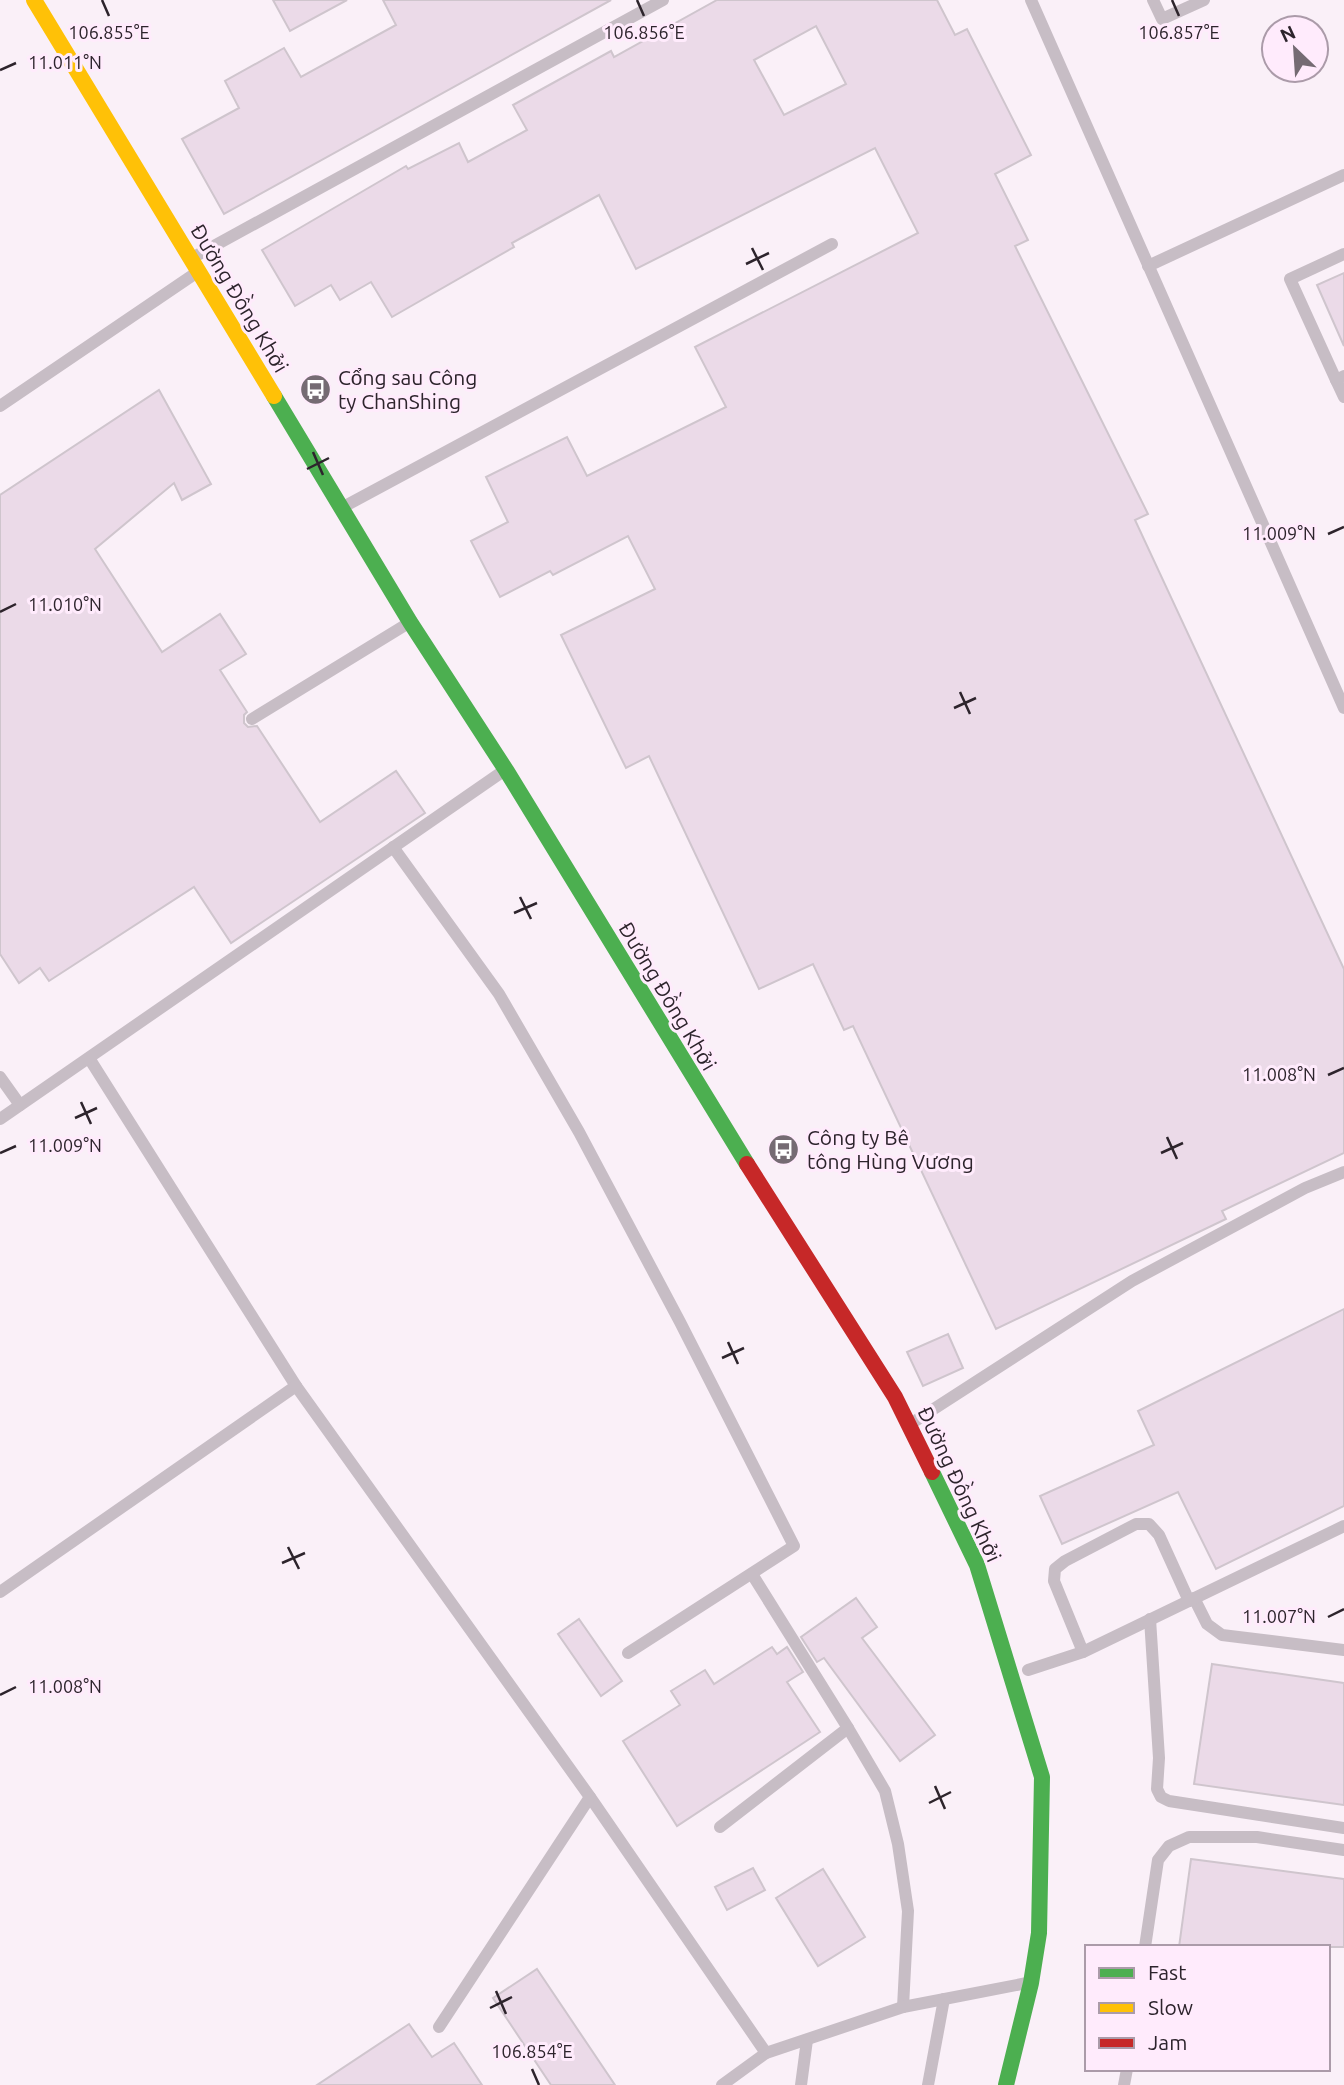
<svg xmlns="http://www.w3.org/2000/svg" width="1344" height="2085" font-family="Ubuntu,sans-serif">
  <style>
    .building { fill: #ebdae8; stroke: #cfc5cd; stroke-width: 2; fill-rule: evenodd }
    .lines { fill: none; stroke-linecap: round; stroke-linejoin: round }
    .lane { stroke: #c7bdc5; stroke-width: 12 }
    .fast { stroke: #4caf50; stroke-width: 16 }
    .slow { stroke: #ffc107; stroke-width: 16 }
    .jam { stroke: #c62828; stroke-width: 16 }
    .ticks { fill: none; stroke: #2d242c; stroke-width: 2.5 }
    .labels { text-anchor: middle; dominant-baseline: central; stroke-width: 6; stroke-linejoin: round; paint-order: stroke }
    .street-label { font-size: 21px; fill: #2d242c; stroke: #ffebfc }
    .poi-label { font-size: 21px; fill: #2d242c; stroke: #ffebfc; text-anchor: start }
    .ticks-label { font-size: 18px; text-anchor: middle; fill: #2d242c; stroke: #ffebfc; stroke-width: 6; stroke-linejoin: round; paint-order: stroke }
  </style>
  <rect width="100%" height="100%" fill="#faf0f8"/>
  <g class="building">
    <path d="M273,0H347L290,31Z"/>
    <path d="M383,0H611L224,214L182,139L239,108L225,81L284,48L301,77L396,25Z"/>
    <path d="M717,0H937L955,35L967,29L1031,155L995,174L1028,240L1015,246L1148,514L1135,520L1344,969V1153L1222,1211L1226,1219L996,1329L853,1026L844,1030L813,964L759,989L649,756L626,768L561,635L655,589L628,536L553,575L550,571L500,597L471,541L508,522L486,477L567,437L587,476L726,407L695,347L918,233L875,148L636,269L599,195L512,243L514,247L392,317L371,282L340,300L331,285L295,306L262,250L406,166L408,169L459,143L468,162L527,130L513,105L611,51L614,57ZM816,26L846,84L784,115L754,60Z"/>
    <path d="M1344,273V346L1317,285Z"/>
    <path d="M159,390L211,484L182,500L174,483L95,549L162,652L220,614L246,654L220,670L247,712L244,715V723L248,727L257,726L320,822L396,771L425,813L231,943L194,887L49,981L40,968L19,983L0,954V495Z"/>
    <path d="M1344,1309V1506L1216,1569L1178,1492L1062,1544L1040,1496L1154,1445L1138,1411Z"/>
    <path d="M948,1334L963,1368L923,1386L907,1352Z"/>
    <path d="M856,1598L877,1627L862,1638L935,1735L900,1761L824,1658L817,1662L801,1637Z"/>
    <path d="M579,1619L622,1681L601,1696L558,1634Z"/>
    <path d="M772,1647L777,1654L787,1647L803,1672L787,1682L820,1732L677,1826L623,1741L680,1705L671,1691L705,1670L714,1684Z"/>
    <path d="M1212,1664L1344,1683V1805L1194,1784Z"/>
    <path d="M1191,1859L1344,1879V1947H1179Z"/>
    <path d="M753,1868L765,1890L727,1910L715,1887Z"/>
    <path d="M823,1869L865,1937L818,1966L776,1898Z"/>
    <path d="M537,1969L615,2085H551L493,1998Z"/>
    <path d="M409,2024L432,2057L454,2043L482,2085H317Z"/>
  </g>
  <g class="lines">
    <g class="lane">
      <path d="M1031,0L1344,708"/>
      <path d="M1153,0L1162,19L1204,0"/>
      <path d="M192,258L663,0"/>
      <path d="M1148,266L1344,175"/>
      <path d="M1344,376L1336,380L1344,397"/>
      <path d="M1336,380L1290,279L1344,254"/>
      <path d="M0,406L196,273"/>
      <path d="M345,506L832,244"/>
      <path d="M252,719L407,624"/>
      <path d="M393,847L499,994L535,1056L579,1132L680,1322L794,1546L628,1653"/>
      <path d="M89,1058L296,1386L590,1797L766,2053"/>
      <path d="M0,1077L20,1105"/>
      <path d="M0,1119L502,772"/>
      <path d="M912,1423L1132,1281L1305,1188L1344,1172"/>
      <path d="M752,1574L848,1728L885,1791L898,1844L908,1911L903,2007"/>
      <path d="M0,1592L296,1386"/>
      <path d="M1194,1598L1207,1624L1222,1635L1344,1650"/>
      <path d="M1150,1619L1159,1758L1157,1789L1161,1797L1169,1801L1344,1828"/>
      <path d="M1083,1652L1054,1581L1055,1569L1065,1561L1136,1524H1149L1159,1535L1189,1601"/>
      <path d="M1028,1670L1083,1652L1344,1526"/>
      <path d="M720,1827L848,1728"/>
      <path d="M1145,1947L1158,1860L1169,1846L1189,1837H1257L1344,1850"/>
      <path d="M439,2027L590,1797"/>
      <path d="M722,2085L766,2053L903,2007L1027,1983"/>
      <path d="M801,2085L807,2040"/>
      <path d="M928,2085L944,1999"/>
      <path d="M1124,2085L1127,2069"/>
    </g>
    <g class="fast">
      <path d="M274,396L410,622L506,770L747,1164"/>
      <path d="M932,1472L977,1565L1042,1777L1039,1933L1031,1983L1006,2085"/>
    </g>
    <path class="slow" d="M34,0L274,396"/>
    <path class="jam" d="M747,1164L895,1397L932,1472"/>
  </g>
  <path class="ticks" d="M102,0L109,16M637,0L644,16M1172,0L1179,16M0,70L16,63M752,248L763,270M746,264L769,253M313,452L323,475M307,469L329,458M1328,534L1344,527M0,612L16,604M960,692L970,714M954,708L976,698M520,897L531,919M514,913L537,903M1328,1075L1344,1068M81,1102L91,1124M75,1118L97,1108M1167,1137L1177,1159M0,1153L16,1146M1161,1153L1183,1143M728,1342L738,1364M722,1358L744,1348M288,1547L299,1569M282,1563L305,1553M1328,1617L1344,1609M0,1695L16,1687M935,1786L945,1809M929,1803L951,1792M496,1991L506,2014M490,2008L512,1997M532,2069L539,2085"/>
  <defs>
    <symbol id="bus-disc" viewBox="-11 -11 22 22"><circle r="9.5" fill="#756b73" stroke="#ffebfc"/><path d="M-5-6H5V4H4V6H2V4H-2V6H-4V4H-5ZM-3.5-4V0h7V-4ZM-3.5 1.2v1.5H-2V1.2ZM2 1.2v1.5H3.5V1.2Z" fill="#fff"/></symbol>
  </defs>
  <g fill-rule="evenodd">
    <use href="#bus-disc" x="298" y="372" width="35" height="35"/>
    <use href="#bus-disc" x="766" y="1132" width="35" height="35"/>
  </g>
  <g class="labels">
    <g class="street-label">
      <text transform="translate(240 298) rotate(59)">Đường Đồng Khởi</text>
      <text transform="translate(668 996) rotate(59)">Đường Đồng Khởi</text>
      <text transform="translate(960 1484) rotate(65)">Đường Đồng Khởi</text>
    </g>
    <g class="poi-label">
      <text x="338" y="377">Cổng sau Công<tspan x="338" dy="24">ty ChanShing</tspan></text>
      <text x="807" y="1137">Công ty Bê<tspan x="807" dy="24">tông Hùng Vương</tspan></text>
    </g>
  </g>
  <g class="ticks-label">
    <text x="109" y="39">106.855°E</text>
    <text x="644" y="39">106.856°E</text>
    <text x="1179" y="39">106.857°E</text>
    <text x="65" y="69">11.011°N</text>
    <text x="1279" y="540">11.009°N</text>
    <text x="65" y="611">11.010°N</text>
    <text x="1279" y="1081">11.008°N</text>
    <text x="65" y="1152">11.009°N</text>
    <text x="1279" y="1623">11.007°N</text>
    <text x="65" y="1693">11.008°N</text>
    <text x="532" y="2058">106.854°E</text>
  </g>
  <rect x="1085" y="1945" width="245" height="126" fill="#ffebfc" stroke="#ab9ba9" stroke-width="2"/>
  <rect x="1099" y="1968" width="35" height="10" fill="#4caf50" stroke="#ab9ba9" stroke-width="2"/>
  <text x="1148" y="1980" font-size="21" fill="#2d242c">Fast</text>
  <rect x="1099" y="2003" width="35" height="10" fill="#ffc107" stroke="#ab9ba9" stroke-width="2"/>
  <text x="1148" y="2015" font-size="21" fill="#2d242c">Slow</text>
  <rect x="1099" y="2038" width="35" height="10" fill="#c62828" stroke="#ab9ba9" stroke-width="2"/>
  <text x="1148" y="2050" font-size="21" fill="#2d242c">Jam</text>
  <g transform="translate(1295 49) rotate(335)"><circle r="33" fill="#ffebfc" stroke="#ab9ba9" stroke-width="2"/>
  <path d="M0-5L12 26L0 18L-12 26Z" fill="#756b73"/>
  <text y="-10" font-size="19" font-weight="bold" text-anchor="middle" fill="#2d242c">N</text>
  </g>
</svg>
